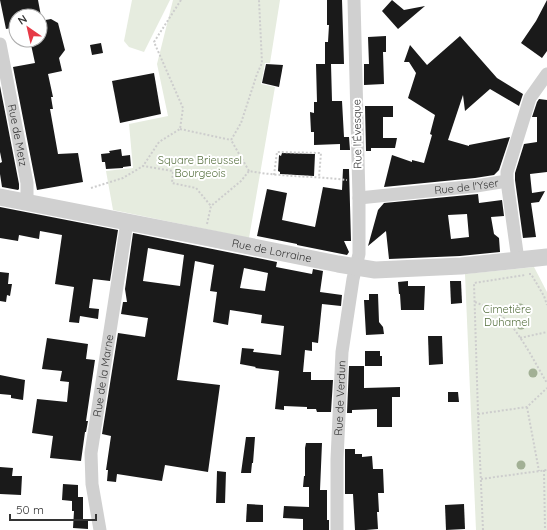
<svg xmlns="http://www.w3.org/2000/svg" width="547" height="530" font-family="Quicksand,sans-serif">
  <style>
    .green { fill: #e6ecdf }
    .building { fill: #1a1a1a; fill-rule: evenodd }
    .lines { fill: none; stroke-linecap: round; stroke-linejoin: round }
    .path { stroke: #cdcdcd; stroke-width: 2; stroke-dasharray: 2 2; stroke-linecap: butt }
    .minor { stroke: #d0d0d0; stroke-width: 13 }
    .tertiary { stroke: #d0d0d0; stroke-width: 17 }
    .tree { fill: #a2b095 }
    .labels { text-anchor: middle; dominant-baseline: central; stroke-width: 4; stroke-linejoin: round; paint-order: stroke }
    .street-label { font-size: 11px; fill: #333; stroke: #fff }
    .park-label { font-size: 11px; fill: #56703f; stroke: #fff }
  </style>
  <rect width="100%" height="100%" fill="#fff"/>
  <g class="green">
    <path d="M132,0H170L144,52L129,47L124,41Z"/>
    <path d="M173,0H280L270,63H265L261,84L275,87L249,238L113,210L106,171L133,168L129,124L168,116L157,64Z"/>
    <path d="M534,267L547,292V530H476L465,274Z"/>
  </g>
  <g class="building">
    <path d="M0,0H38L41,16H16V27L6,29Z"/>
    <path d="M327,0H342L344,64H331L332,101H342L344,137H349L350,150H340V144L314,145V132H311L310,112L314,113V102H317L316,64H330H325V42H328L329,25H327Z"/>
    <path d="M392,0L404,10L425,6L398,29L382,11Z"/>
    <path d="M547,0V51L542,58L521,43L536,21Z"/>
    <path d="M51,19L58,23L65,50L59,58L62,71L48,74L53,97H51L53,109H50L58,154L78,153L83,182L37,190L13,67L35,63L30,40H40V21Z"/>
    <path d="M386,36V52H383L384,84L364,85V64H369L368,37Z"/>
    <path d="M460,36L497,78L523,94L519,106L490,89L465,111L463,95L448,140L469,146V145L510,137L499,170L494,175L475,178L384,187L392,155L412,162V160L424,163L432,135L430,134L435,115L408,98L416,73L409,62H404L410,45L427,65Z"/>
    <path d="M101,43L103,53L92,55L90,45Z"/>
    <path d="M266,64L283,65L279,87L262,83Z"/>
    <path d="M154,73L161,114L120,123L112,81Z"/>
    <path d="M0,86L19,184V189L18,190L2,187L0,174V163L2,162L0,152Z"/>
    <path d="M539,99L547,100V172L530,174L532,193L545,191L539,202L531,203L536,237L523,238L515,180V173L524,144L537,142V117H532L537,102Z"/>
    <path d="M365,106H393V117H383V138H397L395,148H371V151H366Z"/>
    <path d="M121,149L122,156L130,155L131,166L123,167V168L106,169L105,162H102L101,154L110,153L109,151Z"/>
    <path d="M282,153L315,154L314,176L280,174V172L278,171L279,155L281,156Z"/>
    <path d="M343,169H349L351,241H344L349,252L347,255L297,245V244L257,236L267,189L287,193L282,220L315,227L323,187L342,190Z"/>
    <path d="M478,194L479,203L502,200L504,216L491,217L494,234L499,238L500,252L460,256L389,259L386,231L368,246L378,210L384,203ZM467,214L469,237L451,239L448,215Z"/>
    <path d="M0,207L118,230L110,281L93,279L89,308L99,309L98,319L80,316L79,323L69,322L74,287L55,284L62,235L40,231L39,239L19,235L18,241L0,238Z"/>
    <path d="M133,233L277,262L276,267L312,274L313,269L323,271L320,292L342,295L341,306L322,304L318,343L312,342V351L305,350L303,372H311V380H333L331,412H317L316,409H307V407L284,406V410L275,409L279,371L255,368L256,367L240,364L242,348L254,349L253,352L281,355L284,326L261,323L262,315L230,310L228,325L213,322L217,292L210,291L214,265L195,261L177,380L220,385L208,472L165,465L162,481L117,474L116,482L107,481L108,470H106L111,436L102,434L118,333L145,337L148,318L121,314L123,302H127L125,289ZM148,248L184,255L180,286L143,281ZM244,268L268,273L265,291L240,288Z"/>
    <path d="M0,272L9,273L8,284H12L10,296L7,295L6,302L0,301Z"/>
    <path d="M408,281V286H425L424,310H401L400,294H399L398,282Z"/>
    <path d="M450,281H461L462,303L451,304Z"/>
    <path d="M369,294H378L379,322L383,327L384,334L366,335L364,300H369Z"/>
    <path d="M428,336H442L443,364L429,365Z"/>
    <path d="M47,338L88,344L86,359L95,360L86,421H88L86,432H85L81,461L50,458L53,436L32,433L37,399L67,402L69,382L60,381L62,371L42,369Z"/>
    <path d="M365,351H380V356H382V366H365Z"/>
    <path d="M349,366H364V388L400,387V397H392V427H377V409L352,410V413H347Z"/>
    <path d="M0,375L25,380L23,400L11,398V395L0,394Z"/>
    <path d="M448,392H458L459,402H448Z"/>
    <path d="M246,437H255L253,463H252L251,473H241Z"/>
    <path d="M306,443H322L320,490H327V520H329V530H303V519L283,518L284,506L309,507V487H303L304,476H305V448Z"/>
    <path d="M345,449H355V454H362V457L372,456L373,469H383L384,493H378L379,512H377L378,529L366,530H355L353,494H345Z"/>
    <path d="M0,467L13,468L12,476H22L21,495L0,494Z"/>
    <path d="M217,471L226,472L225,503H216Z"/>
    <path d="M63,484L78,485V497H83V519H88V529L73,528L74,511H72V501L62,500Z"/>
    <path d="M247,504L263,505V522H246Z"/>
    <path d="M464,504L465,529L446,530L445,505Z"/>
  </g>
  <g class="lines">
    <g class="path">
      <path d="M181,0L154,42L183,108L180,129L159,142L143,166L173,171L172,183L196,188L211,206"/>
      <path d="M180,129L231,140"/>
      <path d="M249,171L231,140L241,123L257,74L262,63L259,0"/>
      <path d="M274,175L277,152L321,153L319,177"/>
      <path d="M91,188L123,178L143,166"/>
      <path d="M207,224L211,206L241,181L249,171C281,177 315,176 347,180"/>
      <path d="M529,274H531L544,296L547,305"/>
      <path d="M475,302C487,307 500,313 509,323C524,340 535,363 547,383"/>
      <path d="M520,338L547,332"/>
      <path d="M527,407L539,471"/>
      <path d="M478,414L527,407L547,388"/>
      <path d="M544,470L545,530"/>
      <path d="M481,479L547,470"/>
      <path d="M483,530L478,414L474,283L525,275"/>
    </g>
    <g class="minor">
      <path id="s1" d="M0,44L27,183V203"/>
      <path d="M507,181L518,260"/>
      <path id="s2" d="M359,198L476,186L507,181V172L530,98L547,74"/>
      <path id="s3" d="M100,530L92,484L91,453L127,222"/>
      <path id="s4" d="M337,530V459L342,352L353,279L359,254V198L354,0"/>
    </g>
    <path class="tertiary" id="s5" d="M0,197L204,237L338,264L375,270L461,266L547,257"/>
  </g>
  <g class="tree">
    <circle cx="520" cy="308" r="4.5"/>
    <circle cx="521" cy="325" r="4.5"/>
    <circle cx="533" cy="373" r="4.5"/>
    <circle cx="521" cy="465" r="4.5"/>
  </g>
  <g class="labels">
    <g class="street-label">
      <text transform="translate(357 134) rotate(-91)">Rue l'Évesque</text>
      <text stroke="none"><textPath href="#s1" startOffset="93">Rue de Metz</textPath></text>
      <text stroke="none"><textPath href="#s2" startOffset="108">Rue de l'Yser</textPath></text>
      <text stroke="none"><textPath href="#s5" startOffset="277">Rue de Lorraine</textPath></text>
      <text stroke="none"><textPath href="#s3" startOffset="156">Rue de la Marne</textPath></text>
      <text stroke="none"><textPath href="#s4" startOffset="132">Rue de Verdun</textPath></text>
    </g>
    <g class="park-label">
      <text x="200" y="160">Square Brieussel<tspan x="200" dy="13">Bourgeois</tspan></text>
      <text x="507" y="309">Cimetière<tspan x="507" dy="13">Duhamel</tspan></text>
    </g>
  </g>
  <g transform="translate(28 28) rotate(326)"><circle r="19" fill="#ffffff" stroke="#adadad"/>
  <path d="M0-3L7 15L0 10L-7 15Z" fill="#e63946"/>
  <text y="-6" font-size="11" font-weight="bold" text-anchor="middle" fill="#333333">N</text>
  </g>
  <path d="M10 514v6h86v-6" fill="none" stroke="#333333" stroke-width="2"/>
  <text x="16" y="514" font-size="12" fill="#333333" stroke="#ffffff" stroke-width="3" paint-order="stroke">50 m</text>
</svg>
